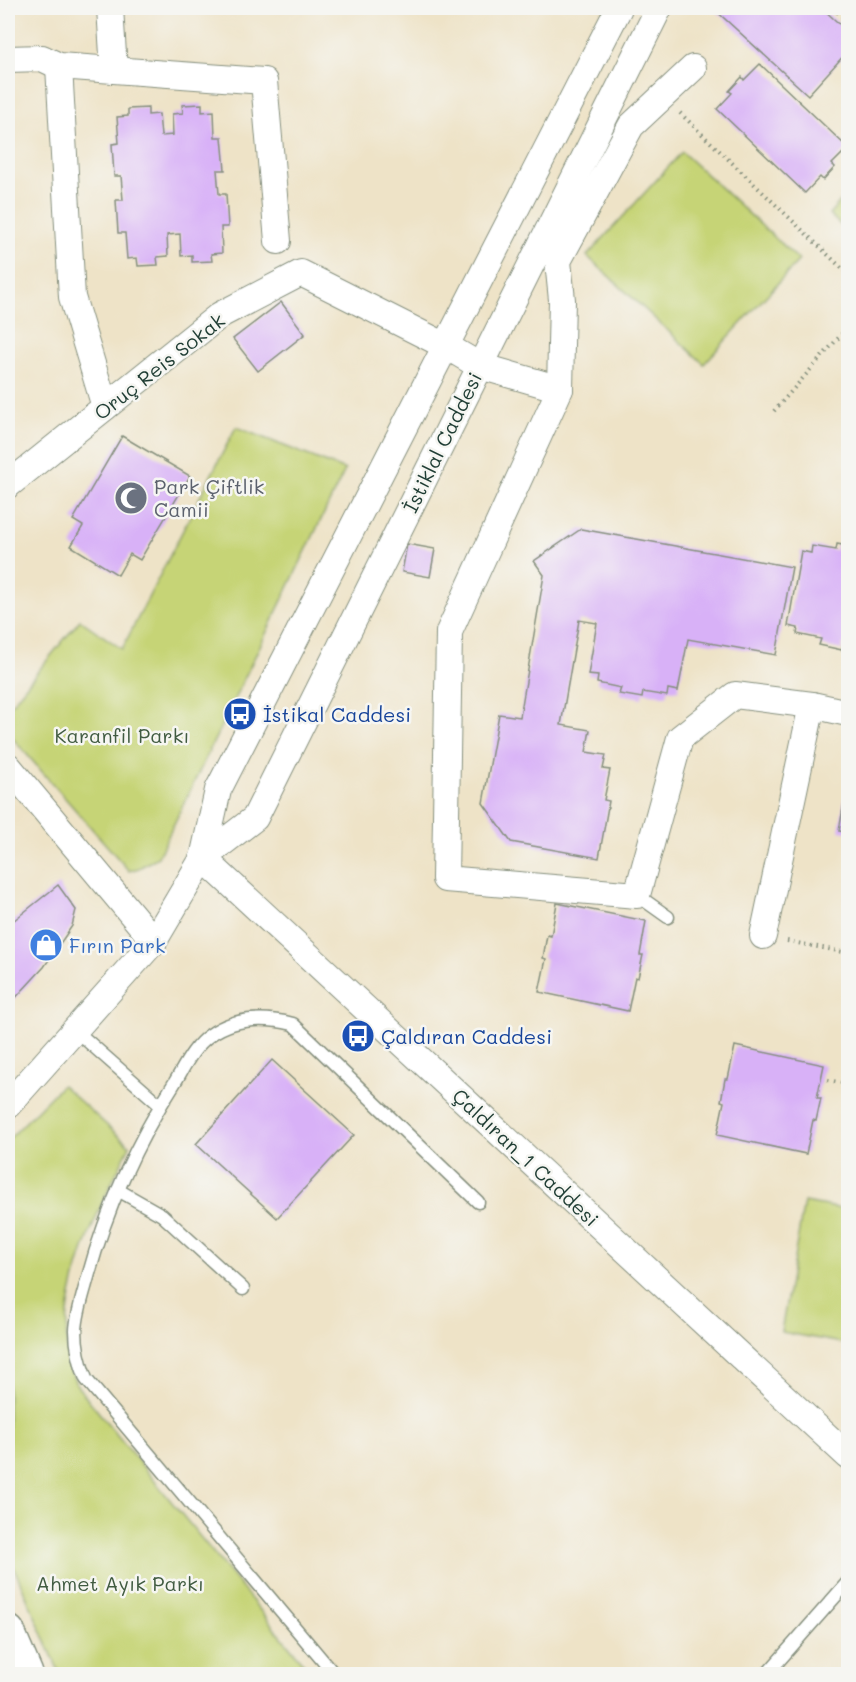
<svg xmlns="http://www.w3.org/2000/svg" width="856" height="1682" font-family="Mali,sans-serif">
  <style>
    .green { fill: #c6d476; stroke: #728855; stroke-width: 1.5 }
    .building { fill: #d8b1f7 }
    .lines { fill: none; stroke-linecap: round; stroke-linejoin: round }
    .service-casing { stroke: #86907e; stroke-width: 15 }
    .minor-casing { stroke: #86907e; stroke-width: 28 }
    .primary-casing { stroke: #86907e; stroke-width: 36 }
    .path { stroke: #86907e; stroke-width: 4; stroke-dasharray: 1.5 4.5; stroke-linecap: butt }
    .service { stroke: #fff; stroke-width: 12 }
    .minor { stroke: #fff; stroke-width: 26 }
    .primary { stroke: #fff; stroke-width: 33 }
    .labels { text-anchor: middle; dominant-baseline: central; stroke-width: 5; stroke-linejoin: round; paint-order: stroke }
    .street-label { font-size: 20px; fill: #1f3d34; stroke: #f6f6f2 }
    .worship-label { font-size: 20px; fill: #5b616d; stroke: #f6f6f2; text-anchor: start }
    .transit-label { font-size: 20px; fill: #164399; stroke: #f6f6f2; text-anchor: start }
    .park-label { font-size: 20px; fill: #405b41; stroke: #f6f6f2 }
    .shop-label { font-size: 20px; fill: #366cbe; stroke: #f6f6f2; text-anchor: start }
  </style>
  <rect width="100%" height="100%" fill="#f6f6f2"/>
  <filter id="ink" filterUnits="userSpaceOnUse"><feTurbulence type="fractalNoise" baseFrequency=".0167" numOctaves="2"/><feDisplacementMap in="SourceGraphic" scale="12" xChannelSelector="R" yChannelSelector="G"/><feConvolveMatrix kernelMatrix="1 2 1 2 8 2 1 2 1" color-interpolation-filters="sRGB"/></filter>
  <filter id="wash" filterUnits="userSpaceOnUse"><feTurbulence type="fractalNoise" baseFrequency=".008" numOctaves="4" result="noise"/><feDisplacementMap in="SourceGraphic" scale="24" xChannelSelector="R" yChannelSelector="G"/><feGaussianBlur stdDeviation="1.35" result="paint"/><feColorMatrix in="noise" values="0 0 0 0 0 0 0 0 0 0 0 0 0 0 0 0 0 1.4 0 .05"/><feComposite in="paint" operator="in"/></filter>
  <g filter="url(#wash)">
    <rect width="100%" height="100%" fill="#eee3c7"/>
    <g class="green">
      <path d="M682,152L799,260L704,364L587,256Z"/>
      <path d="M848,193V232L829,214Z"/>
      <path d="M236,427L345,470L158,857L139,868L129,871L8,733V708L80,620L122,649Z"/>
      <path d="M62,1085L130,1146C99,1207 42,1320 78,1387L312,1674H60L8,1554V1140Z"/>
      <path d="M804,1202L848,1210V1344L781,1332Z"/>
    </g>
    <g id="blocks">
      <g class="building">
        <path d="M713,8H822L848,32V51L808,95Z"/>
        <path d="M760,64L848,148L832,164L835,167L823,180L820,177L805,193L717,109L732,93L729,91L742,77L744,80Z"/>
        <path d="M202,104V112L214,111L215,137H222L225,170H217L219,194H226L228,227H221L222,253L211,254L212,261L192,262V255L181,256L180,234L167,235L168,256L157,257L158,265L138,266L137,258L127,259L125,233H118L116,200H123L121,176H114L112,144L119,143L117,117L128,116V109L148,108V115L159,114L161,136L173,135L172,114L183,113L182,105Z"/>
        <path d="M281,302L305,334L258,371L233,339Z"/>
        <path d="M122,436L190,476L140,560L130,554L118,575L71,546L83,526L73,520Z"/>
        <path d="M581,529L792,567L776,655L688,639L678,691L668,689L667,696L643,692L642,698L619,694L621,688L597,683L598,676L588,675L597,623L579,620L561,725L590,730L586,752L606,755L603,769L610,770L604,800L609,801L599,858L511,842L483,803L499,714L520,717L544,575L534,561Z"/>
        <path d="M407,544L435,549L430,577L402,572Z"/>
        <path d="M837,544L848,546V644L843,643L842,650L819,645L821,639L797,634L798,628L788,626L801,551L811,553L812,546L836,550Z"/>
        <path d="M847,785H848V832L839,831Z"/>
        <path d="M58,885L76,910L72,926L44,967L8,1006V925Z"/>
        <path d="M557,903L646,921L640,955H643L638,978L635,977L628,1011L539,992L546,959L543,958L547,935L551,936Z"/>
        <path d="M735,1046L824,1065L817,1098H821L816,1121L813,1120L806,1154L717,1135L724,1102L721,1101L725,1079H728Z"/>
        <path d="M272,1060L354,1135L277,1218L196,1144Z"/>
      </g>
    </g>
  </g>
  <g filter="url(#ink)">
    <use href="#blocks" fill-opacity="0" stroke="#86907e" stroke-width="1.5"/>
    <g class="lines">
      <defs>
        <g id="service">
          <path d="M637,895L668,917"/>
          <path d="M75,1030L160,1105"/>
          <path d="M118,1190L162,1215L243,1289"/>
          <path d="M334,1674L86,1379C80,1364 76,1348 76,1330C77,1312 83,1295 88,1277C107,1207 136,1143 175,1082C185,1065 194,1046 210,1035C235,1017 265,1017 293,1024L478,1202"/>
          <path d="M767,1674L848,1582"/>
        </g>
        <g id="minor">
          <path d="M110,8L114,70"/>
          <path d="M8,59L42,58L59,66L264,81L278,241"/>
          <path d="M59,66L72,297L105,407"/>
          <path d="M693,68L631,126L558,261L562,300L560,389L449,632L445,879L637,895L680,738L735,695L812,705L848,713"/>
          <path d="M8,485L220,315L301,273L446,346L480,366L560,389"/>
          <path d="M8,766L154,941"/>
          <path d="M203,858L255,818L659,8"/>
          <path d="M203,858L848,1456"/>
          <path d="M763,936L812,705"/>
          <path d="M8,1105L154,941L203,858L218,790L619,8"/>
        </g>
        <path id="primary" d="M8,1632L26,1674"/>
      </defs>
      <use href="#service" class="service-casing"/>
      <use href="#minor" class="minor-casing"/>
      <use href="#primary" class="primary-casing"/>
      <g class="path">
        <path d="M833,8L848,22"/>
        <path d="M680,113L848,274"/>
        <path d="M774,411L848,327"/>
        <path d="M787,941L848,953"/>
        <path d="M828,1080L848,1084"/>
      </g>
      <use href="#service" class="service"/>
      <use href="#minor" class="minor"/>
      <use href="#primary" class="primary"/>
    </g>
  </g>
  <defs>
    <symbol id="mosque-disc" viewBox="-11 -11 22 22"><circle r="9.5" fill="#6b7280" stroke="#f6f6f2"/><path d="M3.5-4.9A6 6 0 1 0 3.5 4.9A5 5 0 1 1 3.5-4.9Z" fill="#fff"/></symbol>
    <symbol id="bus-disc" viewBox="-11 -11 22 22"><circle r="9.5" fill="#1a4fb4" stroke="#f6f6f2"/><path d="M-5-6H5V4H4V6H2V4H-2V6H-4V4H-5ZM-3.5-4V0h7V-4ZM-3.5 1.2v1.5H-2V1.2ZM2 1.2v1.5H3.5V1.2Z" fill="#fff"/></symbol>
    <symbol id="shop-disc" viewBox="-11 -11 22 22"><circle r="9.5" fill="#3f7fe0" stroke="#f6f6f2"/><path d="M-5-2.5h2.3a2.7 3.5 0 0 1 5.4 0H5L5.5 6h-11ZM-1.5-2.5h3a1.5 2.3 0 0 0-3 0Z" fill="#fff"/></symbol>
  </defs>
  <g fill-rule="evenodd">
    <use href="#mosque-disc" x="112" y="479" width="38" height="38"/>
    <use href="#bus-disc" x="221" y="695" width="38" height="38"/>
    <use href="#shop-disc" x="27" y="926" width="38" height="38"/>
    <use href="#bus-disc" x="339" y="1017" width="38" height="38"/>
  </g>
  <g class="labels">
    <g class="street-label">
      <text transform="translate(159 366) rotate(-38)">Oruç Reis Sokak</text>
      <text transform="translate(442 442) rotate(-64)">İstiklal Caddesi</text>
      <text transform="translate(526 1157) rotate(43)">Çaldıran_1 Caddesi</text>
    </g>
    <g class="worship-label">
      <text x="154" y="486">Park Çiftlik<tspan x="154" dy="23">Camii</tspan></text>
    </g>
    <g class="transit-label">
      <text x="263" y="714">İstikal Caddesi</text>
      <text x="381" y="1036">Çaldıran Caddesi</text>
    </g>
    <g class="park-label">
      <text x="122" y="735">Karanfil Parkı</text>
      <text x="120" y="1583">Ahmet Ayık Parkı</text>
    </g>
    <g class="shop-label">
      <text x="69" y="945">Fırın Park</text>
    </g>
  </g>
  <rect width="856" height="1682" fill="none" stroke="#f6f6f2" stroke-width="30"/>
</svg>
